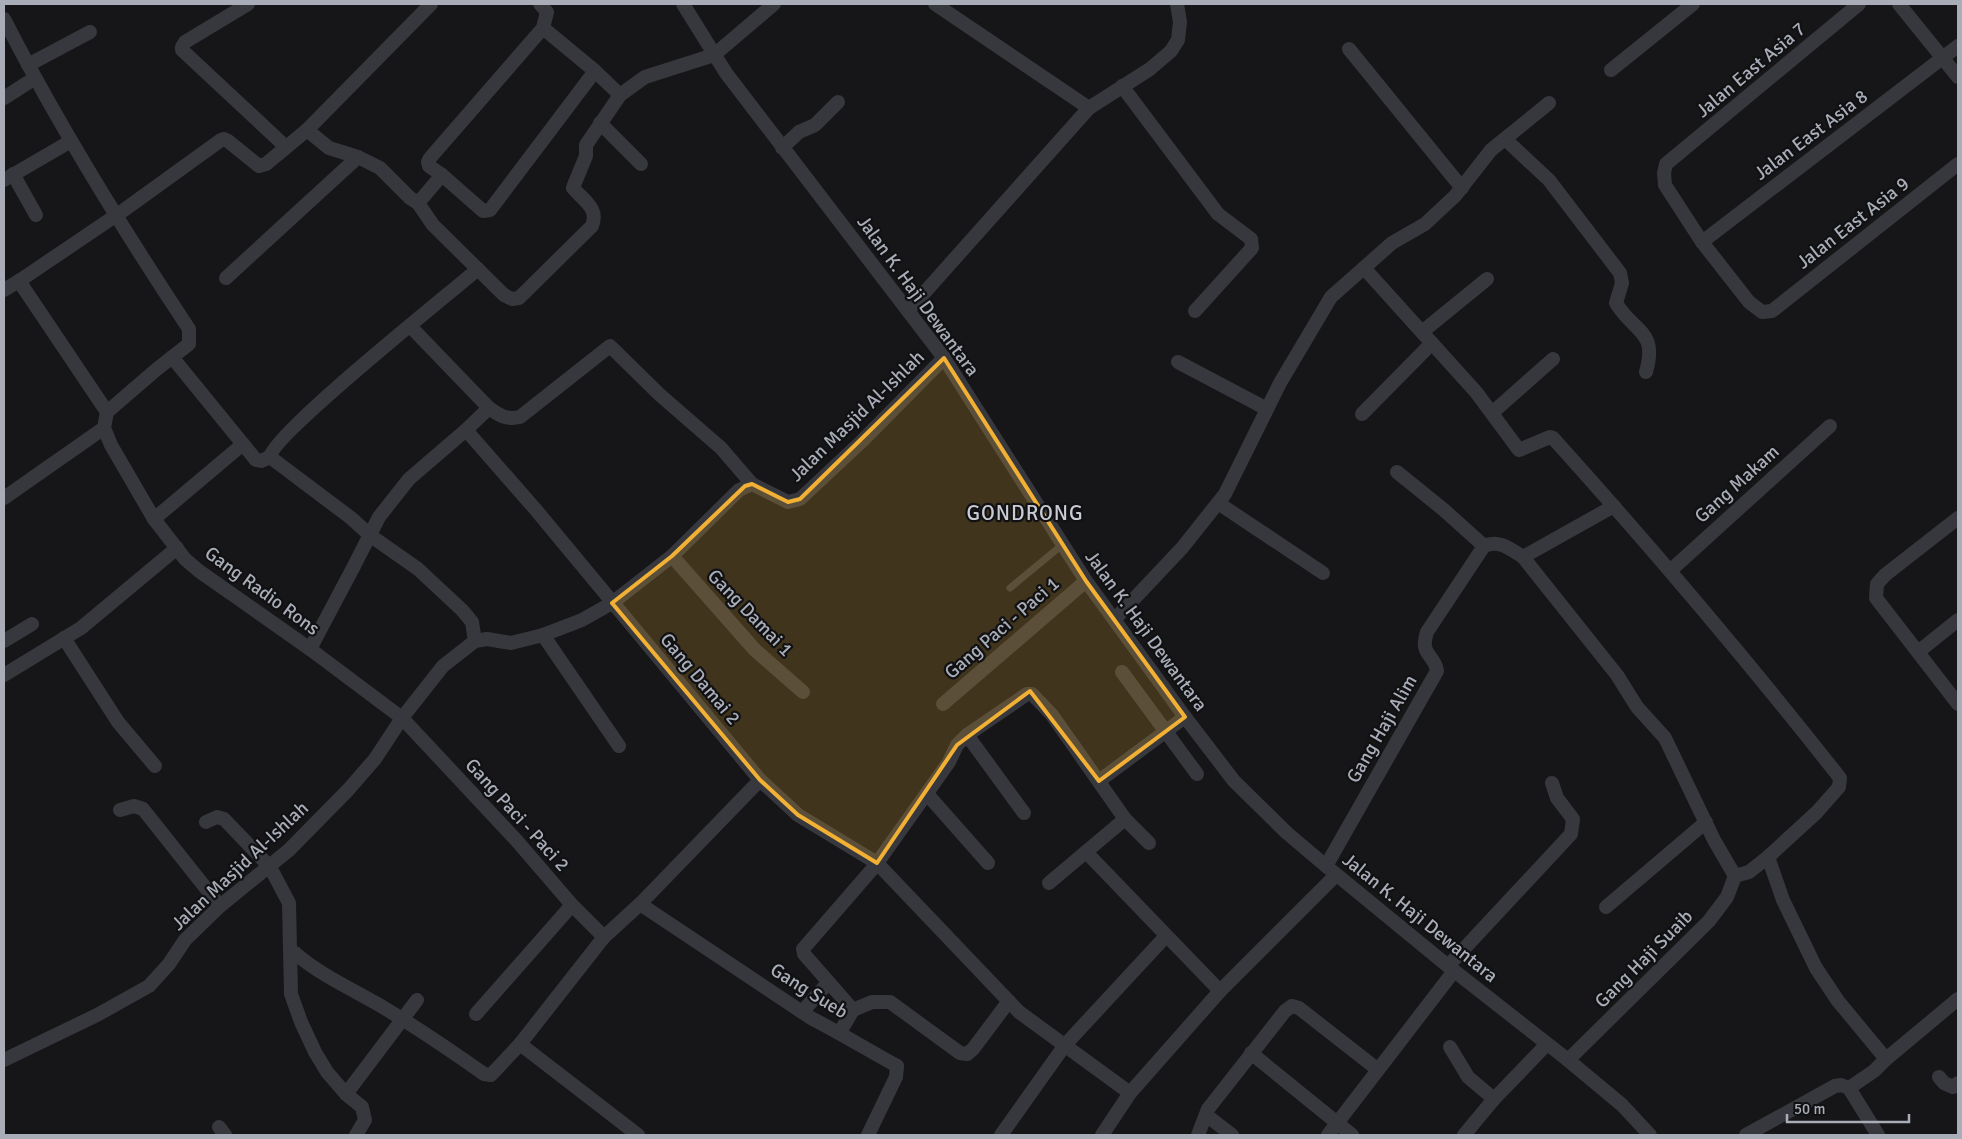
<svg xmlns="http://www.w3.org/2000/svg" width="1962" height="1139" font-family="Signika,sans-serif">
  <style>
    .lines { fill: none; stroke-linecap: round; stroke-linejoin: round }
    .lane { stroke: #37383d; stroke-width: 7 }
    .street { stroke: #37383d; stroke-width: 14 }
    .marked { fill: #f2b134; fill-opacity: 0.2; stroke: #f2b134; stroke-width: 4; stroke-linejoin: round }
    .labels { text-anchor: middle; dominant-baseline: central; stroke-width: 4.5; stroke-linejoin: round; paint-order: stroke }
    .street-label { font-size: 19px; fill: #a8adb8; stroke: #111113 }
    .quarter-label { font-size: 21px; letter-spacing: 1px; fill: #c9ccd4; stroke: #111113 }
  </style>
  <rect width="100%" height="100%" fill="#161618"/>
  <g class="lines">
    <path class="lane" d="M1010,588L1062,545"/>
    <g class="street">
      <path d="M248,4L185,42L182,47V50L286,147"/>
      <path d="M683,4L726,73L944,358L1086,581L1185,717L1234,781L1287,833L1326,866L1448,966L1568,1060L1622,1105L1650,1135"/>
      <path d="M935,4L1089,108"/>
      <path d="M1859,4L1666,164L1664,173L1665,185L1702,242L1749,302L1762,312L1772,311L1958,164"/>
      <path d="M1899,4L1958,77"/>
      <path d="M4,19C59,126 122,228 189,329V344L157,369L107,412L104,428L111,445L154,519L185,559L199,571L310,649L402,718L517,841L572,905L604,937"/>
      <path d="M543,28L595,71L620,95"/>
      <path d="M1349,49L1462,188"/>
      <path d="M28,65L90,32"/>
      <path d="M1611,70L1693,4"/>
      <path d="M1122,86L1218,214L1251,239L1252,248L1195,311"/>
      <path d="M4,98L35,78"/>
      <path d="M600,123L641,164"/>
      <path d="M307,130L329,148L358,157L380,168L410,198L418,203L442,175L429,166L428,162L430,158L543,28L547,12L540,4"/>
      <path d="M1505,139L1549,180L1620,273L1622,283L1616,303C1634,333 1658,330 1646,372"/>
      <path d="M782,148L799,132L815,125L838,102"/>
      <path d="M13,174L36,215"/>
      <path d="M442,175L483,211L490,210L595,71"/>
      <path d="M4,180L71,141"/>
      <path d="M418,203L433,225L504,295L512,299L519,298L592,226C599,208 584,201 573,188L574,185L586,156V145L620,95L645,77L714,55L774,4"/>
      <path d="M1702,242L1958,46"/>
      <path d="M226,278L358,157"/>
      <path d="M19,281L107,412"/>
      <path d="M4,290L22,279L124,210L221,140L224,139L228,141L259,166L266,164L307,130L431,4"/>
      <path d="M908,311L1089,108L1150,69L1171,51L1178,40L1180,22L1177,4"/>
      <path d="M410,326L489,408"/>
      <path d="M1422,332L1487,279"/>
      <path d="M172,357L256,460L261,461L270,457"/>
      <path d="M1178,362L1267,409"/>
      <path d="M1492,413L1553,359"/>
      <path d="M1362,414L1432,343"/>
      <path d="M466,430L536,510L760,780L798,815L877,863L1019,1012L1130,1093"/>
      <path d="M1397,472L1444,510L1484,546"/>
      <path d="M4,498L104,428"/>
      <path d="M1218,503L1323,573"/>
      <path d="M1958,518L1885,575L1877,584L1876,598L1958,704"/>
      <path d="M154,519L243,444"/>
      <path d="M672,556L755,650L803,692"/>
      <path d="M1523,557L1614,506"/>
      <path d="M1671,570L1830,426"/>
      <path d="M1115,619L1182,548L1225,494L1280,383L1331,297L1392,243L1425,224L1455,196L1491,150L1549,103"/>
      <path d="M543,635L619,746"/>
      <path d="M64,638L118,722L155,766"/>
      <path d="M4,641L32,624"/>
      <path d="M475,641L472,622L462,610L418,569L371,536L351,518L270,457C273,434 449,294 478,269"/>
      <path d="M310,649L354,566L379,517L409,479L466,430L489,408C500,416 507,420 520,417L610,346L660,395L721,448L752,484"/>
      <path d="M1918,652L1958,620"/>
      <path d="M1122,672L1197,774"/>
      <path d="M4,675L81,628L177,548"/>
      <path d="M943,704L1086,581"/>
      <path d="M1099,781L1185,717"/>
      <path d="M927,794L988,863"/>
      <path d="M120,810L134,806L143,809L220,906"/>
      <path d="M1024,813L967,735L1027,694H1032L1052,715L1125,819L1149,843"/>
      <path d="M206,822L217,817L224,819L270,867L289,903L291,994L301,1022L315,1052L327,1072L346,1094L362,1107L365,1120L356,1135"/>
      <path d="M1086,852L1220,991"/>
      <path d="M1768,857L1783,900L1816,968L1838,1001L1886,1059L1874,1071L1849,1088"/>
      <path d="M1326,866L1437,671C1435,654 1419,656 1427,632L1484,546C1499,539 1510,549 1523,557L1617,675L1637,707L1665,738L1714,840L1735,876L1749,872L1768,857L1817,812L1839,787L1840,778C1748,661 1653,549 1553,438L1550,437L1519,450L1476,392L1364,268"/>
      <path d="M1049,883L1125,819"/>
      <path d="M640,904L811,1018C840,1033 868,1050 897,1066L896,1077L868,1135"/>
      <path d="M1606,907L1706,822"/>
      <path d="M295,953C320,975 352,989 381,1006C416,1027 450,1050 484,1074L491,1075L520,1044L604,937L640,904L760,780"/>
      <path d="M1448,966L1571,834L1573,819L1557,798L1552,783"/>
      <path d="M853,1010L872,1002H890L960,1053L967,1054L973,1049L1009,1001"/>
      <path d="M802,1012L828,983"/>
      <path d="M476,1014L572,905"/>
      <path d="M840,1032L853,1010L804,954L803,949L875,866L949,762L957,745L967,735"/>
      <path d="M520,1044L638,1135"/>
      <path d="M1450,1047L1468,1077L1494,1099"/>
      <path d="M1251,1053L1352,1135"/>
      <path d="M1886,1059L1958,999"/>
      <path d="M4,1060L97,1015L149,986L169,964L185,940L220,906L289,850L348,790L375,759L402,718L443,666L475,641L487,639L511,643L543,635L582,620L612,603L672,556L739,490L752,484L788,502L800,499L862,441L944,358"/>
      <path d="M1568,1060L1709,921L1727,897L1735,876"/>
      <path d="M1939,1077L1944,1083L1953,1087L1958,1083"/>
      <path d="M346,1094L417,1000"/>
      <path d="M1206,1115L1232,1135"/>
      <path d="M219,1127L225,1135"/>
      <path d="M1001,1135L1065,1045L1166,936"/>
      <path d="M1102,1135L1130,1093L1220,991L1336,875"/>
      <path d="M1198,1135L1208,1109L1285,1011L1292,1006L1299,1008L1377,1069"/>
      <path d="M1328,1135L1454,971"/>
      <path d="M1464,1135L1494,1099L1547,1044"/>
      <path d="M1746,1135L1835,1086L1841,1085L1849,1088L1878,1135"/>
    </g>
  </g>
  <path class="marked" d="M944,358L1086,581L1185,717L1099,781L1030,691L957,745L877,863L798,815L760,780L612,603L672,556L745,486L752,484L788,502L800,499Z"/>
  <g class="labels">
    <g class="street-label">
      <text transform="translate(1751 70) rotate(-40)">Jalan East Asia 7</text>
      <text transform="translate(1811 135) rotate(-37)">Jalan East Asia 8</text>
      <text transform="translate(1853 223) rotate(-38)">Jalan East Asia 9</text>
      <text transform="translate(918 296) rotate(54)">Jalan K. Haji Dewantara</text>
      <text transform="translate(857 416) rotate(-44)">Jalan Masjid Al-Ishlah</text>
      <text transform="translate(1737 484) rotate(-42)">Gang Makam</text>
      <text transform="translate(262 591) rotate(36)">Gang Radio Rons</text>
      <text transform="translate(750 613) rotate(46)">Gang Damai 1</text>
      <text transform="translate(1002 628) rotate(-41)">Gang Paci - Paci 1</text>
      <text transform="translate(1146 631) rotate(54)">Jalan K. Haji Dewantara</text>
      <text transform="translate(700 679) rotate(50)">Gang Damai 2</text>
      <text transform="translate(1382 729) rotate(-60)">Gang Haji Alim</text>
      <text transform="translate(517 815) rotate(48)">Gang Paci - Paci 2</text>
      <text transform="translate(240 866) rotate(-43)">Jalan Masjid Al-Ishlah</text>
      <text transform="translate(1420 918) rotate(39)">Jalan K. Haji Dewantara</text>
      <text transform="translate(1644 959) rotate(-45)">Gang Haji Suaib</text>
      <text transform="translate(809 991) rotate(32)">Gang Sueb</text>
    </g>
    <g class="quarter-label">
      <text x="1025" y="513">GONDRONG</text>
    </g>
  </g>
  <rect width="1962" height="1139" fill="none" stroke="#a8adb8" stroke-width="10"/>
  <path d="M1787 1114v8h122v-8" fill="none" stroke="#a8adb8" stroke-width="2.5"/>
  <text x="1794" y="1114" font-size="15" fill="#a8adb8" stroke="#111113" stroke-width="4" paint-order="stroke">50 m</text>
</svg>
